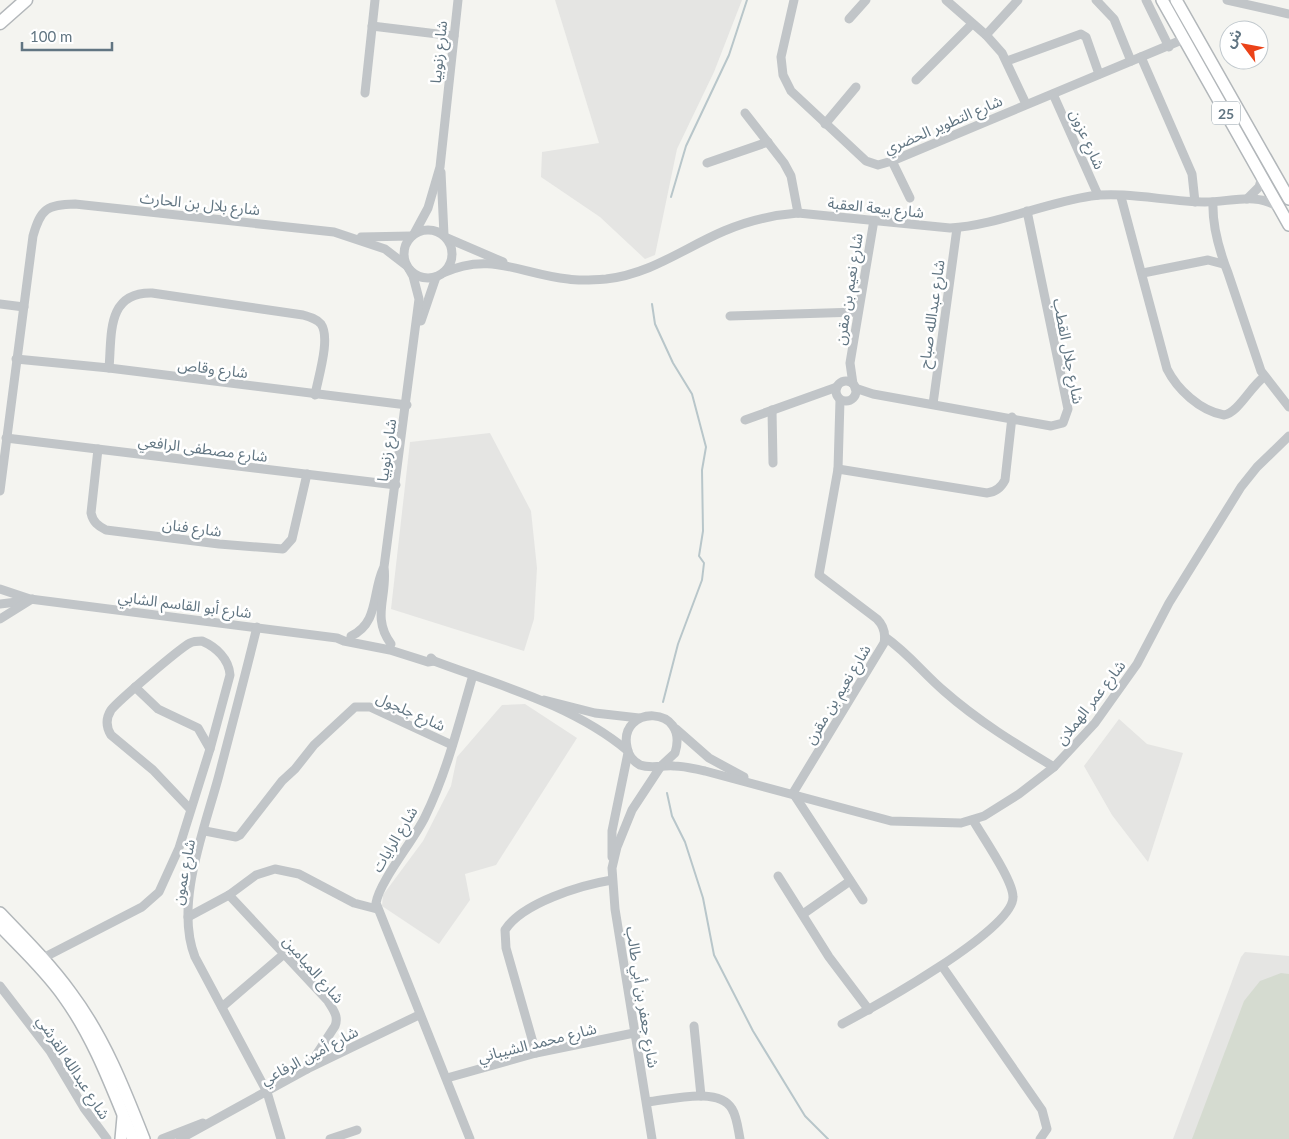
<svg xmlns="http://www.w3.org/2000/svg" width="1289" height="1139" font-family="Lato,'Noto Sans Arabic',sans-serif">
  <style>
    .built { fill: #e5e5e3 }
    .green { fill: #d5dbd0 }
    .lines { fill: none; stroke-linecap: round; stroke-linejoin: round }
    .stream { stroke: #b8c6ca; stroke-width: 2 }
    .major-casing { stroke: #b2b7ba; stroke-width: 14 }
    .highway-casing { stroke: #b3b7ba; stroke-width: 15 }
    .minor { stroke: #c1c5c8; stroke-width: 9 }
    .major { stroke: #fff; stroke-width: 11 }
    .highway { stroke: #fff; stroke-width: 12 }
    .labels { text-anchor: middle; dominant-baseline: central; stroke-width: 5; stroke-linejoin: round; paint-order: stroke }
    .shield { fill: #fff; stroke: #909ea8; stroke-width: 1 }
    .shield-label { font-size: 14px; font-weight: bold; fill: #617582 }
    .street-label { font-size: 15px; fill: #617582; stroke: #fff }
  </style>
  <rect width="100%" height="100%" fill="#f4f4f0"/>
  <g class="built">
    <path d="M555,0H742L714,72L677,149L655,255L645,259L600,217L541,177L542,152L599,143Z"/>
    <path d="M490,433L531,511L537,568L534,619L524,651L391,609L410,442Z"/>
    <path d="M525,704L577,738L496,865L465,874L470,900L439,944L382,906L383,895L423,841L451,786L457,757L502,705Z"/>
    <path d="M1119,719L1147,744L1183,753L1148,862L1112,815L1084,766Z"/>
    <path d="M1245,952L1289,956V1139H1173L1241,957Z"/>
  </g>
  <path class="green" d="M1281,973L1289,974V1139H1192L1244,1001L1260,981Z"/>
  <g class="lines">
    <g class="stream">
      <path d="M671,197L686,146L729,55L747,0"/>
      <path d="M652,304L655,324L673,363L692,394L706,447L702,470L703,531L699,556L704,563L702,580L678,644L663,702"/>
      <path d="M667,793L672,816L685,842L703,898L714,955L753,1031L805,1116L828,1139"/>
    </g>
    <defs>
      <g id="major">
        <path d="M1162,0L1289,225"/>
        <path d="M1176,0L1289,199"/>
        <path d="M0,913C25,939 50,964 71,993C104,1037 124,1088 144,1139"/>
        <path d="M0,926C22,949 46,971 64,997C95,1040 113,1091 133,1139"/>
        <path d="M121,1139L123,1117"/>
      </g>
      <path id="highway" d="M0,23L26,0"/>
    </defs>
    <use href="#major" class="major-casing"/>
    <use href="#highway" class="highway-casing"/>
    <g class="minor">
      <path d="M794,0L781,57L783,75L791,91L866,161L878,165L892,161L1184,39"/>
      <path d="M946,0L986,35L1002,53L1026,104"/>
      <path d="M1096,0L1114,19L1131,61"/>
      <path d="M1146,0L1169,47"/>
      <path d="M1227,0L1289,14"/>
      <path d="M849,19L866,0"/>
      <path d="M372,26L454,36"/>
      <path d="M986,35L1018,0"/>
      <path d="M1141,57L1192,174L1195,202"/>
      <path d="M1007,61L1081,34L1086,37L1099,74"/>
      <path d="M916,80L972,24"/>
      <path d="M365,93L375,0"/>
      <path d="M1053,94L1098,195"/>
      <path d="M745,113L784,163L791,176L798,213"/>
      <path d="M825,124L856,87"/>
      <path d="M892,161L910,198"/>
      <path d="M707,163L768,142"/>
      <path d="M441,172L444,235"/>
      <path d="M1121,197L1167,369C1177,389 1200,411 1224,415C1238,413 1251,386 1264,377"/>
      <path d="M1247,199L1259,187L1262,177"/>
      <path d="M1213,202C1212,227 1219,250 1228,273L1261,371L1289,407"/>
      <circle cx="428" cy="254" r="24"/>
      <path d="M414,234L428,208L440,167L458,0"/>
      <path d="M361,237L411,236"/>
      <path d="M447,238L503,262"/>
      <path d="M443,273C490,251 521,274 568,279C580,281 593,280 606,279C651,274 684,248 724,231C747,221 773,215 798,213L950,228C994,226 1044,203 1091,196C1125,191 1169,202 1205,202C1230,202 1257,192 1278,207"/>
      <path d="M1143,273L1208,260L1223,264"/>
      <path d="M0,304L24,307"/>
      <path d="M730,316L858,312"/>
      <path d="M421,321L436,277"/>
      <path d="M16,359L109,368L407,405"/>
      <path d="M109,368C112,335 106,292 152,293L303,315C310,317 317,319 321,324C331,338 318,378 315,395"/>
      <circle cx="846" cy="391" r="10"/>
      <path d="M853,384L850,363L874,220"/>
      <path d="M855,388L873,394L1051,426L1063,423L1068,409L1027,211"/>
      <path d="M840,400L838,469L819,575L877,619C884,626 886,633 884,643L793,793L863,900"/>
      <path d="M933,404L957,228"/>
      <path d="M772,410L773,463"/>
      <path d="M745,420L837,387"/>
      <path d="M6,438L396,485"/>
      <path d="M98,449L91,513C93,522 98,526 106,530L219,544L283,549L292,539L307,474"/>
      <path d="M838,469L987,493C996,492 1001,488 1005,480L1012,417"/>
      <path d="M0,491L33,236C41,208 47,205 75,204L334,232L385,249L407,266"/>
      <path d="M0,589L30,599L337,638L344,641L390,650L428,662L434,661"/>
      <path d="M0,604L25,601"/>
      <path d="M0,619L32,599"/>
      <path d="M257,627C245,676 232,725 219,775C205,828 174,904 195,957L267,1092L281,1139"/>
      <path d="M351,636C379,623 372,593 383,569"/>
      <path d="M885,637C909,654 923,673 944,691C978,721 1016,744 1054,767"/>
      <path d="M391,644C371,617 388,596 384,567L419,299L413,276L409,269"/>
      <path d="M431,658L434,661C501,686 573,705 628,751"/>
      <path d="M135,687L158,709L198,728L210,749"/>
      <path d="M544,700L595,713L639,718"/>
      <path d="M676,729L709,758L744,777"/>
      <path d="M661,766L675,753C690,704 618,705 627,747C628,755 633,761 640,765C651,769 663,765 674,766C685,766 695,769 705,771L891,821L961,823L984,816L1019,794L1054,767L1095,723L1137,664L1169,603L1241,487L1257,467L1289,436"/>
      <path d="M205,831L236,837L240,835L282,781L295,769L314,745L355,707H370L452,745"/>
      <path d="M612,857V831L628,753"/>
      <path d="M778,876L829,957L869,1010"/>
      <path d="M229,895L328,1001C333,1010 339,1016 335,1026L307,1069"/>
      <path d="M803,914L850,881"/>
      <path d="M188,917L229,895L256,875L275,869L299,874L354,903L377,909"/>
      <path d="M43,958L142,907L159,892L179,848L210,749L230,675C229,659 216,647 202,641C198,641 194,641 190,643C180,648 118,701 111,710C106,718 106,727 111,735L153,770L191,810"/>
      <path d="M942,966L1042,1110L1047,1129L1040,1139"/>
      <path d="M0,986L50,1051L84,1108L107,1139"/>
      <path d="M222,1007L284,954"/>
      <path d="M842,1024C872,1008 1014,930 1013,897C1013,880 982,836 973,820"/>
      <path d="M694,1026L701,1096"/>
      <path d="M536,1053L506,948L505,930C522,903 581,885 612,880"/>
      <path d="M447,1078L536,1053L634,1033"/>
      <path d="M647,1102C669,1100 719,1086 732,1109C737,1117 738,1129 740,1139"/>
      <path d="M162,1139L203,1123"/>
      <path d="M180,1139L307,1069L419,1015"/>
      <path d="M330,1139L357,1130"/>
      <path d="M470,1139L376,903C379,882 414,840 425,817C447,772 459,723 473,675"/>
      <path d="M652,1139L615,909L612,868L617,847L632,810L661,766"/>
    </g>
    <use href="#major" class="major"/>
    <use href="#highway" class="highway"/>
  </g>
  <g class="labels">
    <rect class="shield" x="1212" y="101.5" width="28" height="23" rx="4"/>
    <g class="shield-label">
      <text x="1226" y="113">25</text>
    </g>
    <g class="street-label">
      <text transform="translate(438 52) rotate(-84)">شارع زنوبيا</text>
      <text transform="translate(943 124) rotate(-23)">شارع التطوير الحضري</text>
      <text transform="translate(1088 139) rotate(66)">شارع عزون</text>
      <text transform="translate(200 203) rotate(6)">شارع بلال بن الحارث</text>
      <text transform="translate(876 207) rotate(6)">شارع بيعة العقبة</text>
      <text transform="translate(848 289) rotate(-81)">شارع نعيم بن مقرن</text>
      <text transform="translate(931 314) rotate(-82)">شارع عبدالله صباح</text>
      <text transform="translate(1069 351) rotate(79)">شارع جلال القطب</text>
      <text transform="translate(213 368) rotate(7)">شارع وقاص</text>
      <text transform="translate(203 448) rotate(7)">شارع مصطفى الرافعي</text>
      <text transform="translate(386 450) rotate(-82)">شارع زنوبيا</text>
      <text transform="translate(192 527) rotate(7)">شارع فنان</text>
      <text transform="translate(185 604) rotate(7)">شارع أبو القاسم الشابي</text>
      <text transform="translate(837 694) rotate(-59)">شارع نعيم بن مقرن</text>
      <text transform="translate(1090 702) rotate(-52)">شارع عمر الهملان</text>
      <text transform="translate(411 711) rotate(24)">شارع جلجول</text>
      <text transform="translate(394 839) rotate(-59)">شارع الرايات</text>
      <text transform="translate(183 872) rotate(-79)">شارع عمون</text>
      <text transform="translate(314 969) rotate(49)">شارع الميامين</text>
      <text transform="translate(643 997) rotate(81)">شارع جعفر بن أبي طالب</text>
      <text transform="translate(537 1042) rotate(-14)">شارع محمد الشيباني</text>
      <text transform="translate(309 1055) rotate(-28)">شارع أمين الرفاعي</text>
      <text transform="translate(74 1067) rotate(57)">شارع عبدالله القرشي</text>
    </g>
  </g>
  <g transform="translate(1244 45) rotate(302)"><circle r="24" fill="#ffffff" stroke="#c0c8cd"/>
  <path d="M0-4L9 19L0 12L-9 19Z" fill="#eb4218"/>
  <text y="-8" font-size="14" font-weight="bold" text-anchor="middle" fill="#617582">ش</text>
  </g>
  <path d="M22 42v8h90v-8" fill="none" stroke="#617582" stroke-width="2.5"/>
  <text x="30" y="42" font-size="15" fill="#617582" stroke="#ffffff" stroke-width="4" paint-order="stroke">100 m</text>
</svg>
